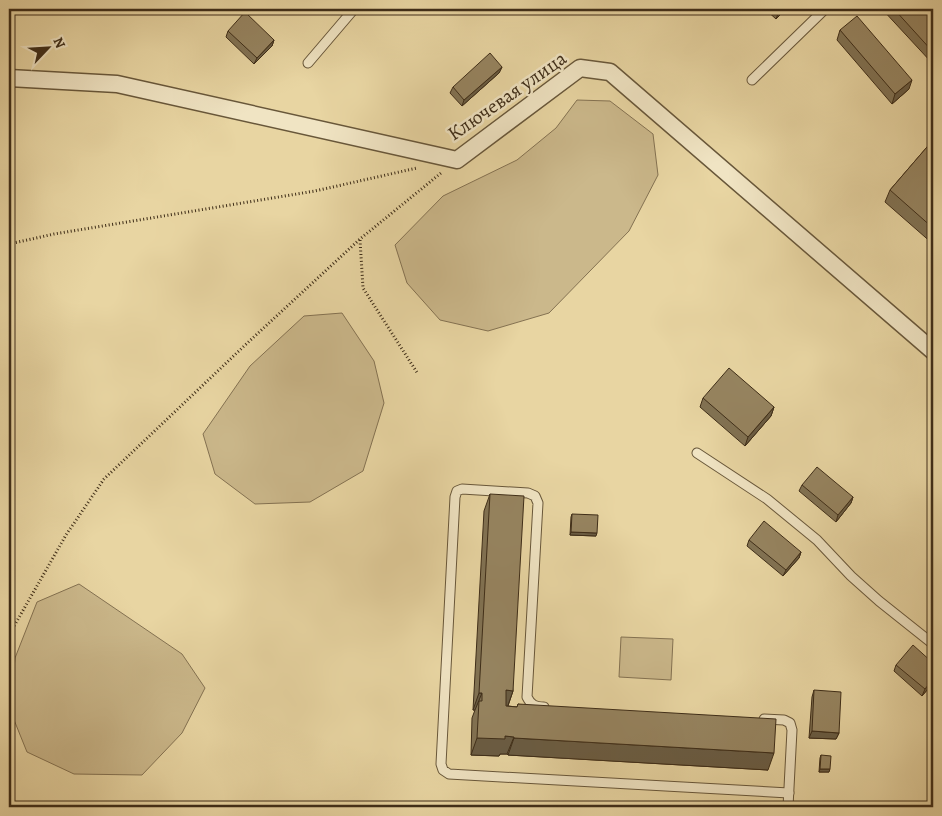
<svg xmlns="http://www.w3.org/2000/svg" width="942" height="816" font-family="Alegreya,serif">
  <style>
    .green { fill: #cbb88b; stroke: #847252 }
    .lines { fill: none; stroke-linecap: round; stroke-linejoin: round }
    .lane-casing { stroke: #68573a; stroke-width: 11 }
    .street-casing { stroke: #68573a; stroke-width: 19 }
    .path { stroke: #3e2d18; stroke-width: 3; stroke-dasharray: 1 2.5; stroke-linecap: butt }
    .lane { stroke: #f0e4c3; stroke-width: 9 }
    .street { stroke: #f0e4c3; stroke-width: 16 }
    .wall { fill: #817253; stroke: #3e2d18 }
    .shaded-wall { fill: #695c43; stroke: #3e2d18 }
    .building { fill: #968460; stroke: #3e2d18 }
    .labels { text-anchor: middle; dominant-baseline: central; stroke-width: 5; stroke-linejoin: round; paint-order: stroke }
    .street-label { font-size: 20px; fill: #3e2d18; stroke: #f0e4c3 }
  </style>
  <rect width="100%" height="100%" fill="#e8d5a2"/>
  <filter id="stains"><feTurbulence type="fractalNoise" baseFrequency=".004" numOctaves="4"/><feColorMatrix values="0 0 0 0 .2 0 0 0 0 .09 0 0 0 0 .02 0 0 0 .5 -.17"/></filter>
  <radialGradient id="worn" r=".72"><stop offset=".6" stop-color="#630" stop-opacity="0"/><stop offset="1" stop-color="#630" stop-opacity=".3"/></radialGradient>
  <g class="green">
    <path d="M577,100L610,101L653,134L658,175L629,231L549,313L488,331L440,320L407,283L395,245L443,196L517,160L556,128Z"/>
    <path d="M342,313L374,361L384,403L363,471L310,502L255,504L215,474L203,434L250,366L304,316Z"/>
    <path d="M79,584L182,654L205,688L182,733L142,775L74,774L27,752L10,710L15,658L37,602Z"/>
    <path d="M621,637L673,639L671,680L619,677Z"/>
  </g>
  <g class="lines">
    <defs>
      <g id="lane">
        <path d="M308,63L354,9"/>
        <path d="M752,80L825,9"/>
        <path d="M697,453L767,499L817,540L851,576L879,601L933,644"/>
        <path d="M544,707C535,707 531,705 527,697L538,503L535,496L528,493L462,489L457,491L455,497L441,764L443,770L449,774L789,793"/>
        <path d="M764,719L784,720L790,723L792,730L788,807"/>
      </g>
      <path id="street" d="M9,78L117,84L457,160L580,68L610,72L933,351"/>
    </defs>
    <use href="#lane" class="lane-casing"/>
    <use href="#street" class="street-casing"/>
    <g class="path">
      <path d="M360,240L363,288L418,374"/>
      <path d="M9,244L54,234L315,191L417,168"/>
      <path d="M9,635L66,535L104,479L242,348L360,239L441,173"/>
    </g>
    <use href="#lane" class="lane"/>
    <use href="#street" class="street"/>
  </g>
  <g class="wall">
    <path d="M765,9H786L776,19Z"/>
    <path d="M882,9H924L933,19V62L932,63Z"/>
    <path d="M840,30L909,89L892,104L837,40Z"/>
    <path d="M228,31L274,40L272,46L254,64L226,37Z"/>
    <path d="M502,67L499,73L462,106L450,93L453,87Z"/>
    <path d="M933,140V244L885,202L890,190Z"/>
    <path d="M703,398L774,407L771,416L745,446L700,407Z"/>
    <path d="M802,485L853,497L851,503L836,522L799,491Z"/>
    <path d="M490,494L513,691L508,706L517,707L518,704L768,770L508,755L507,754H500L499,756L471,755L472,718L475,710H473L484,511Z"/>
    <path d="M572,514L596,536L570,535L571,517Z"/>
    <path d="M749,540L801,552L799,558L783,576L747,546Z"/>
    <path d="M896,665L933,683L922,696L894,671Z"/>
    <path d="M814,690L839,733L836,739L809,738L812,697Z"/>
    <path d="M821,755L829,772H819L820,758Z"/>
  </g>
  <g class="shaded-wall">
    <path d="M780,9H786L776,19Z"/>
    <path d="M274,40L272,46L254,64L257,58Z"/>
    <path d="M502,67L499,73L462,106L464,100Z"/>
    <path d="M912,80L909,89L892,104L895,94Z"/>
    <path d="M774,407L771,416L745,446L748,437Z"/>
    <path d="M853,497L851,503L836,522L838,515Z"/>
    <path d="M571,532L597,533L596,536L570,535Z"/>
    <path d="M801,552L799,558L783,576L786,570Z"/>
    <path d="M933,679V683L922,696L925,689Z"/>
    <path d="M506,690L513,691L507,708L500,707Z"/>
    <path d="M479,693H482L475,710H473Z"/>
    <path d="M812,731L839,733L836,739L809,738Z"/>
    <path d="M505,736L514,737L507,754H500L499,756L471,755L477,738Z"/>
    <path d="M514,738L774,753L768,770L508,755Z"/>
    <path d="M820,769H830L829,772H819Z"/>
  </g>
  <g class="building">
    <path d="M894,9H924L933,19V52Z"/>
    <path d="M245,12L274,40L257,58L228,31Z"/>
    <path d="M857,16L912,80L895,94L840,30Z"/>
    <path d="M490,53L502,67L464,100L453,87Z"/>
    <path d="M933,140V228L890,190Z"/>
    <path d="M729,368L774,407L748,437L703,398Z"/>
    <path d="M817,467L853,497L838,515L802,485Z"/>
    <path d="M490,494L524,496L513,691L506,690V706L517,707L518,704L776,719L774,753L514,738V737L505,736V739L477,738L479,701H482V693H479Z"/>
    <path d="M572,514L598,515L597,533L571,532Z"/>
    <path d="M764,521L801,552L786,570L749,540Z"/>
    <path d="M913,645L933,663V679L925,689L896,665Z"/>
    <path d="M814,690L841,692L839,733L812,731Z"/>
    <path d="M821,755L831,756L830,769H820Z"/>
  </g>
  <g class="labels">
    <g class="street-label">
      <text transform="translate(507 96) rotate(-35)">Ключевая улица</text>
    </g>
  </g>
  <rect width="942" height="816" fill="none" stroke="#e8d5a2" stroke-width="30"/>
  <rect x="10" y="10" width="922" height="796" fill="none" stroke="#3e2d18" stroke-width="2.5"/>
  <rect x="15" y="15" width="912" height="786" fill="none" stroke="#3e2d18"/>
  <g transform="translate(48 48) rotate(65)" stroke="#f0e4c3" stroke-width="4" paint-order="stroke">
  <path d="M0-4L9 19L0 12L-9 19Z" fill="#3e2d18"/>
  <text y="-8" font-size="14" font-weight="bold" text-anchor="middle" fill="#3e2d18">N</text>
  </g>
  <rect width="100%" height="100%" filter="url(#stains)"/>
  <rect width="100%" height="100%" fill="url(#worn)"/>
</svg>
